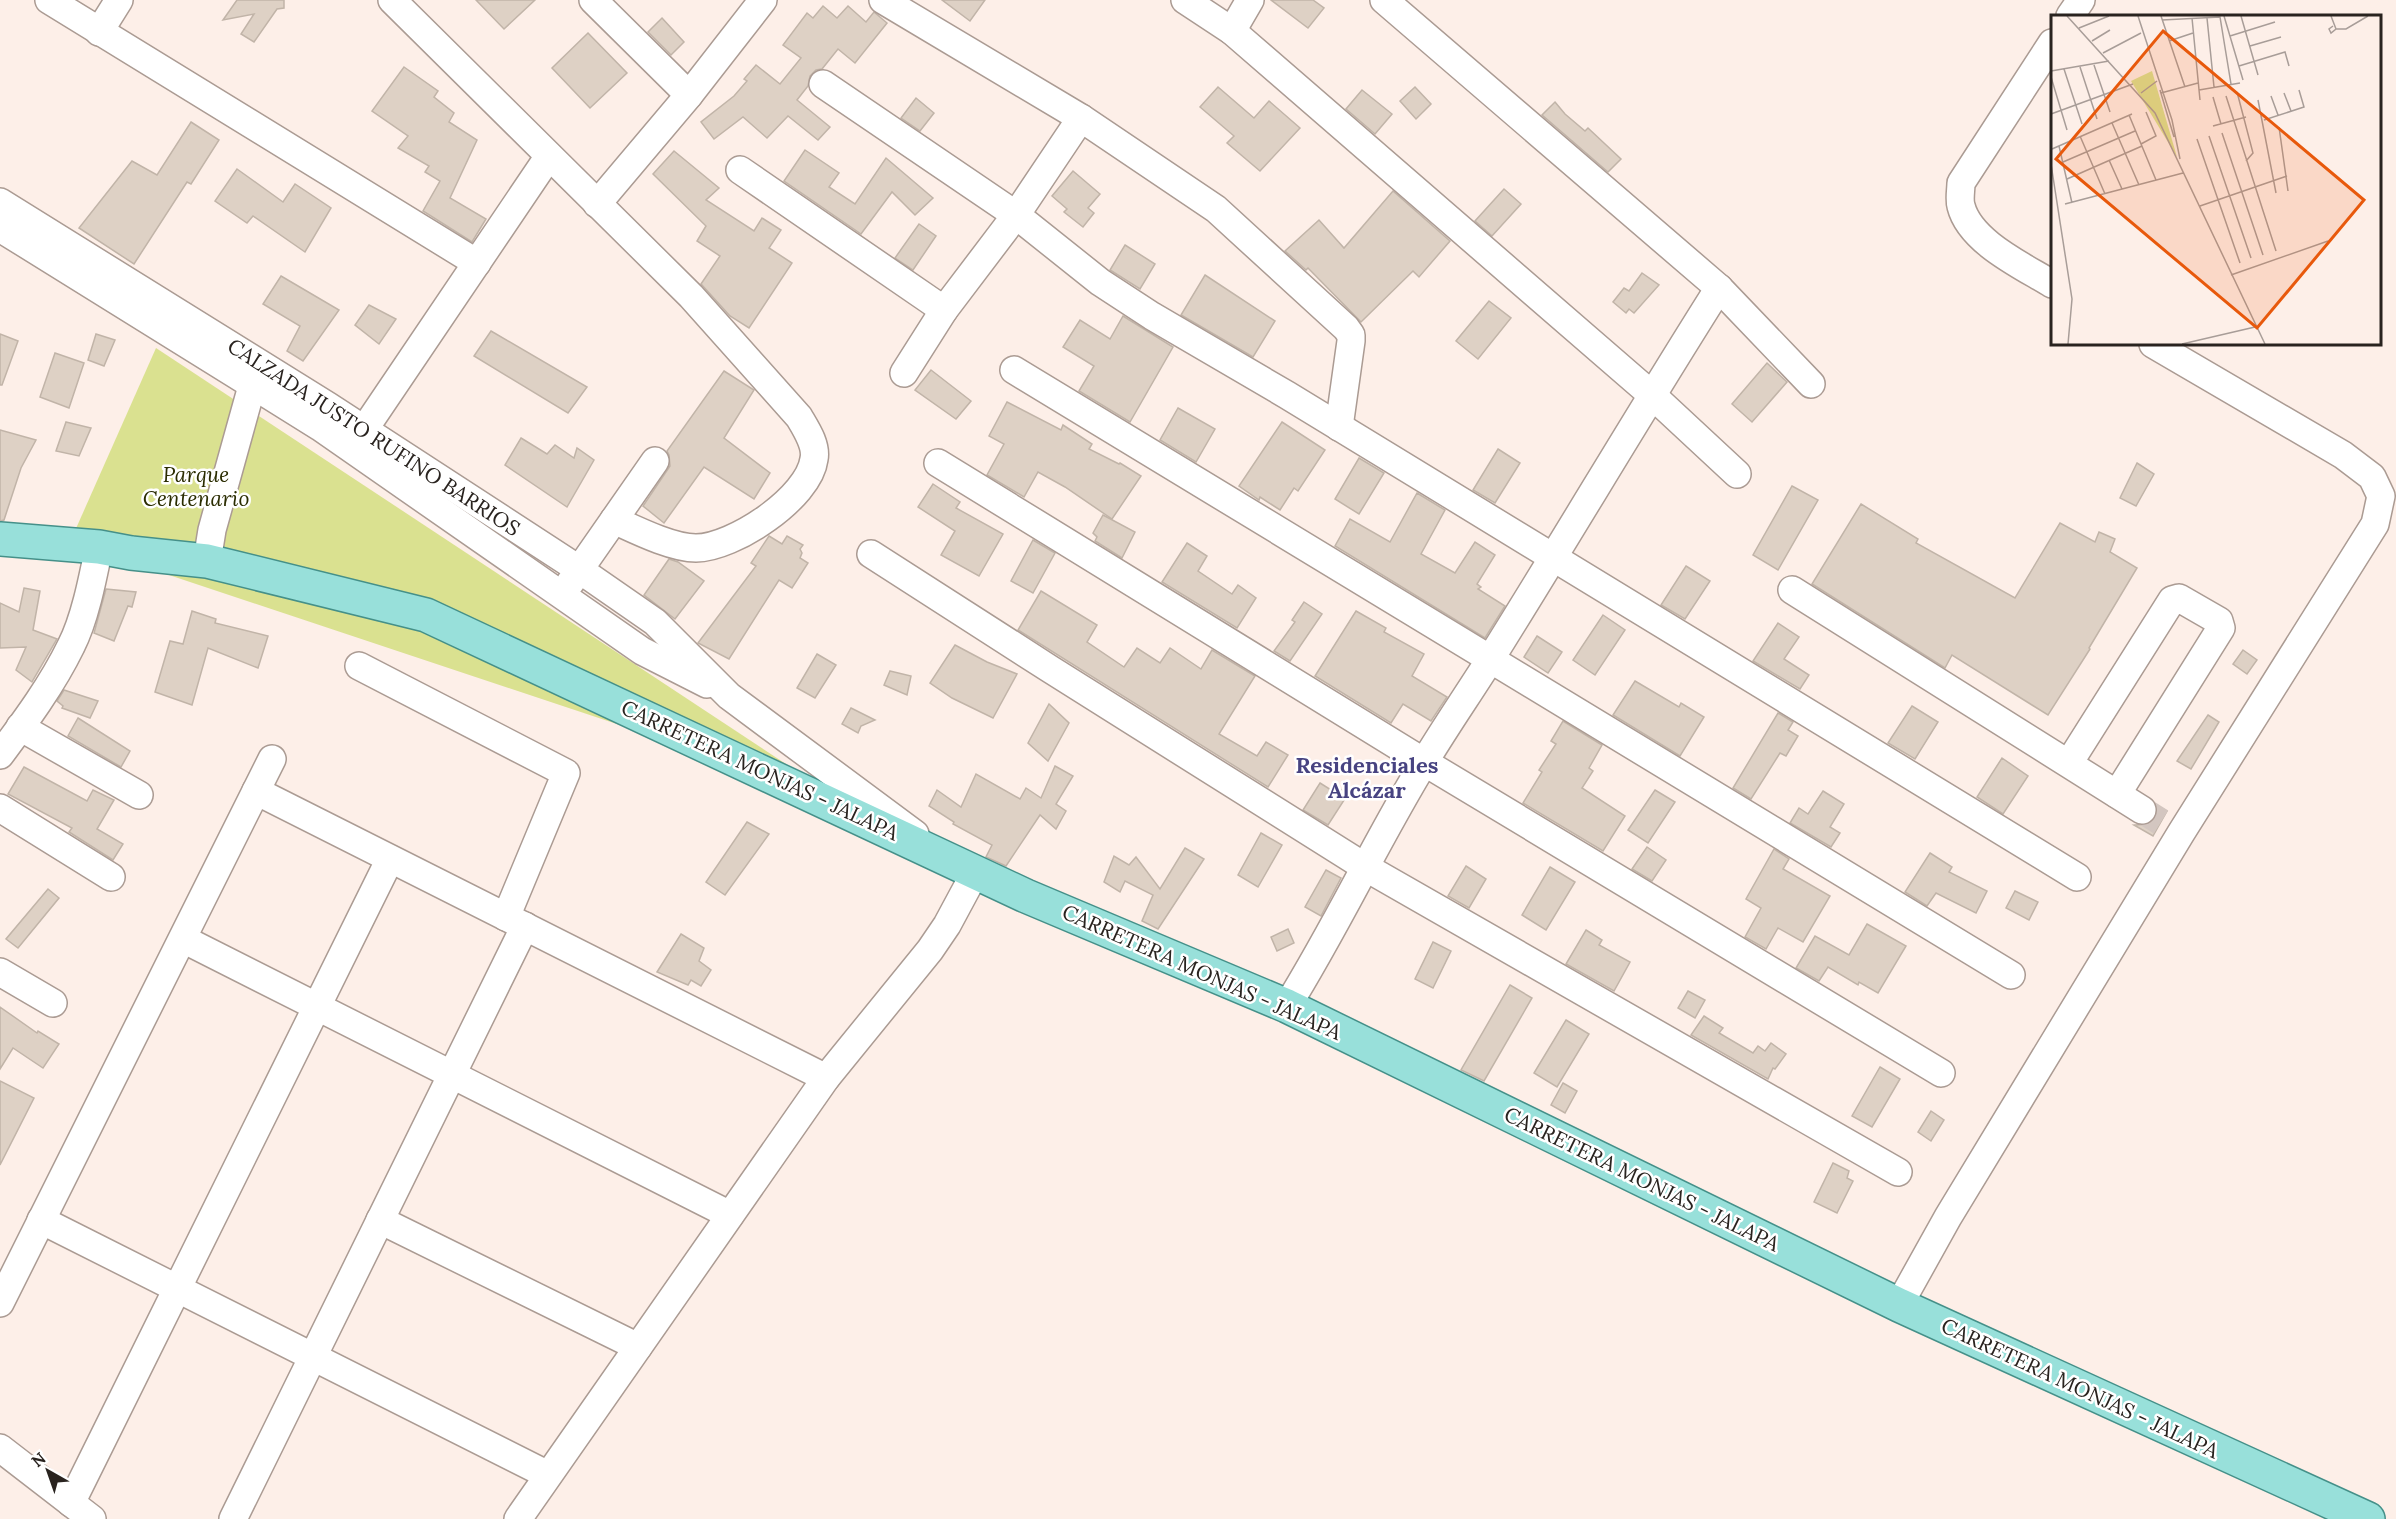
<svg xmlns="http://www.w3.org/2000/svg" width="2396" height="1519" font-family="Lora,serif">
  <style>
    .green { fill: #dae190 }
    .building { fill: #ded1c5; stroke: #c1b4a8; stroke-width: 1.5 }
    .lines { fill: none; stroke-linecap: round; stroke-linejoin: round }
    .minor-tunnel { stroke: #d3c6c0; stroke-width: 27; stroke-dasharray: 27 14; stroke-linecap: butt }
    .minor-casing { stroke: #ab9b93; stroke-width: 30 }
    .major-casing { stroke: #459089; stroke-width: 36 }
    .minor { stroke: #fff; stroke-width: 27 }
    .major { stroke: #98e0da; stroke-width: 33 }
    .labels { text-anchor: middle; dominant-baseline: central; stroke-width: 5; stroke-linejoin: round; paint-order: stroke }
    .street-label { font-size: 21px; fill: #29231f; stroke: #fff }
    .park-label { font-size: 21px; font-style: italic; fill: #2a2c00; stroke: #fff }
    .neighbourhood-label { font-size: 22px; font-weight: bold; fill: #474381; stroke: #fff }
    .inset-road { fill: none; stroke: #a89d98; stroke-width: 1.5 }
    .view { fill: #e8590c; fill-opacity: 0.15; stroke: #e8590c; stroke-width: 3 }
    .inset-edge { fill: none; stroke: #29231f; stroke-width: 3 }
  </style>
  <rect width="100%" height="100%" fill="#fdefe8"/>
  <path class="green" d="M156,348L836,797L70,542Z"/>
  <g class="building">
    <path d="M237,0H284V8L277,9L254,42L241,34L254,14L223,20Z"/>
    <path d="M476,0H535L504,29Z"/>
    <path d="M942,0H985L970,21Z"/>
    <path d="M1271,0H1313L1324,8L1308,28Z"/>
    <path d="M823,6L837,18L848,6L866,22L874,12L887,23L855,63L838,49L822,69L816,70L810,76L808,86L797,100L830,127L818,140L788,116L767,138L743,117L714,139L701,122L734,96L747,81L744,79L756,65L780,84L801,58L783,45L807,13L813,18Z"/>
    <path d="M662,18L684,42L671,55L648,32Z"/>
    <path d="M588,33L627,73L590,108L552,68Z"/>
    <path d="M404,67L438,91L434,97L454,113L449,122L477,140L450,198L486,219L472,242L423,211L440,181L425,172L429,166L398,148L408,136L372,111Z"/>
    <path d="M1218,87L1254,118L1269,101L1300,128L1260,171L1227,143L1234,136L1200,107Z"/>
    <path d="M1415,87L1431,104L1416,119L1400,101Z"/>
    <path d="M1362,90L1392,114L1375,134L1346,109Z"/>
    <path d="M916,98L934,113L920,131L901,118Z"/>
    <path d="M1555,102L1565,114L1585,131L1588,128L1621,159L1608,172L1542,115Z"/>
    <path d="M191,122L219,140L191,184L187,182L134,264L79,228L132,161L157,175Z"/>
    <path d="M805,150L839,173L829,187L855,204L886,158L933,198L915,215L892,192L861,234L784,181Z"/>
    <path d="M674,151L719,188L706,200L754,231L762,218L781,230L769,248L792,263L749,328L730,316L701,284L720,256L697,241L706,226L653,174Z"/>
    <path d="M237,169L283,202L295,184L331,208L305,252L253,216L247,223L215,201Z"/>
    <path d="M1073,171L1100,194L1088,208L1094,213L1083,227L1064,212L1067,209L1052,196Z"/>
    <path d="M1504,189L1521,204L1492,236L1475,221Z"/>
    <path d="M1393,191L1450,241L1419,277L1413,271L1361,322L1308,268L1306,270L1285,251L1319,220L1344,248Z"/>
    <path d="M919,224L936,236L913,270L895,258Z"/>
    <path d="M1125,245L1155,264L1140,289L1110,270Z"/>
    <path d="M1642,273L1659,285L1634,313L1629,309L1626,313L1613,302L1624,288L1629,291Z"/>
    <path d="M1205,275L1275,321L1253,357L1181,315Z"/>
    <path d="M281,276L339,310L303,361L287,351L300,326L263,304Z"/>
    <path d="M1489,301L1511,318L1478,359L1456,341Z"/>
    <path d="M369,305L396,319L379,344L355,325Z"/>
    <path d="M1123,316L1173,347L1130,422L1079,391L1094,366L1063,347L1080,320L1110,339Z"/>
    <path d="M491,331L587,387L568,413L474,356Z"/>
    <path d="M0,334L18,341L2,385H0Z"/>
    <path d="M96,334L115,340L104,366L88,360Z"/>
    <path d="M55,353L84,363L69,408L40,397Z"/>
    <path d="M1767,363L1787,382L1752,422L1732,404Z"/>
    <path d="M931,370L971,401L956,419L915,390Z"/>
    <path d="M724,371L754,390L724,438L770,473L754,499L704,467L664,523L643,506L670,466L669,455L667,451Z"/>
    <path d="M1007,402L1061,430L1063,425L1092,444L1089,449L1119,464L1120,463L1141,476L1112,519L1065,487L1038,472L1024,497L987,475L1004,444L989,436Z"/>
    <path d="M1178,408L1215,429L1196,462L1160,440Z"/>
    <path d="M66,422L91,428L79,456L56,451Z"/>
    <path d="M1282,422L1325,450L1298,491L1294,488L1280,510L1260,497L1259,500L1239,486Z"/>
    <path d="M0,430L36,440L21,468L4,520L0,521Z"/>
    <path d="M521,438L547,454L555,445L574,458L577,448L594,460L567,507L505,465Z"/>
    <path d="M1498,449L1520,463L1495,503L1473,490Z"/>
    <path d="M1359,458L1384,473L1359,514L1335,499Z"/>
    <path d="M2137,463L2154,474L2136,506L2120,498Z"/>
    <path d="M933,484L960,502L956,508L1003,534L979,576L941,555L955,531L918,507Z"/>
    <path d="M1792,486L1818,500L1778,570L1753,555Z"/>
    <path d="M1417,493L1445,510L1421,554L1455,573L1475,542L1495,555L1477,584L1481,587L1478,589L1505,606L1485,638L1335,546L1350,519L1390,542Z"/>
    <path d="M1861,504L1918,539L1916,543L2015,598L2060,523L2095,542L2099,532L2115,539L2110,552L2137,568L2089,648L2090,649L2048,715L1952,655L1945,668L1812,584Z"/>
    <path d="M1103,515L1135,532L1122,558L1095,541L1097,537L1093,533Z"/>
    <path d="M769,536L782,544L787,536L803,545L800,549L802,553L800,558L808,563L792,588L779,580L729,659L698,643L756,566L751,563Z"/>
    <path d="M1033,540L1055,553L1033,593L1011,581Z"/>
    <path d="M1187,543L1207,556L1198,571L1232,594L1238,585L1256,598L1237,628L1162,582Z"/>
    <path d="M669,559L678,562L704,581L675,619L644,595Z"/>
    <path d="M1686,566L1710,581L1685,619L1661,605Z"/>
    <path d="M24,588L40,591L33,630L57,639L32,682L16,670L26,647L0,648V603L19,612Z"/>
    <path d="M106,589L136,592L132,607L128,606L114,641L94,633Z"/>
    <path d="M1041,591L1097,625L1087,642L1124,667L1137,648L1160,663L1170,648L1201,669L1212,650L1255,676L1219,734L1257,756L1266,742L1288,755L1268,787L1018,630Z"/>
    <path d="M1304,602L1322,614L1290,661L1274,651L1295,622L1292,620Z"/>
    <path d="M192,611L216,619L215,623L268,636L258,668L208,648L192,705L155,692L170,641L183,644Z"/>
    <path d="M1356,611L1386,628L1384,632L1424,654L1412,676L1447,697L1431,721L1403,704L1391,723L1315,676Z"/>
    <path d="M1603,615L1625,630L1595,675L1573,660Z"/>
    <path d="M1778,623L1799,637L1784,659L1809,675L1800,689L1753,661Z"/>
    <path d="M1537,636L1562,652L1548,673L1524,657Z"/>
    <path d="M955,645L987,662L1017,674L993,718L952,698L930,683Z"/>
    <path d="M2243,650L2257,660L2247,674L2233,664Z"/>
    <path d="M817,654L836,665L815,698L797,688Z"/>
    <path d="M890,671L911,676L907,695L884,685Z"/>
    <path d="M1635,681L1679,707L1681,703L1704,717L1680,756L1613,715Z"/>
    <path d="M64,690L98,701L90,718L62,708L63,706L57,701Z"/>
    <path d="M1049,704L1069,723L1048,761L1028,743Z"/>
    <path d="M1912,706L1938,722L1915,759L1888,743Z"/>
    <path d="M851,708L875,720L861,726L858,733L842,724Z"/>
    <path d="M1778,713L1793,722L1788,730L1798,736L1786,756L1780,753L1751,799L1733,788Z"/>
    <path d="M2208,715L2219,722L2191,769L2177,761Z"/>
    <path d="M78,718L130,751L121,767L68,736Z"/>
    <path d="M1563,721L1602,745L1589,768L1593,771L1582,788L1625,816L1603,851L1523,803L1542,772L1539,770L1556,744L1551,741Z"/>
    <path d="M2002,758L2028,776L2003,814L1977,797Z"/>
    <path d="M1055,766L1073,776L1056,804L1066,811L1056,829L1040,815L1006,866L986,857L992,845L953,824L954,822L929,806L937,790L961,807L976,774L1020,799L1026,788L1041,798Z"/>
    <path d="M24,767L87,801L93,790L114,800L97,829L123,844L113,860L69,832L72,828L8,794Z"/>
    <path d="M1320,783L1331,790L1334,785L1348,794L1328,825L1303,810Z"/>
    <path d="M1655,790L1675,802L1648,843L1628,830Z"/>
    <path d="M1823,791L1844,804L1830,827L1840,833L1831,847L1790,823L1799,808L1808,814Z"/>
    <path d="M2156,805L2167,811L2153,836L2134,825L2150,824L2156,818Z"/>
    <path d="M747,822L769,834L725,895L706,882Z"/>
    <path d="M1261,833L1282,845L1258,887L1238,875Z"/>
    <path d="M1647,847L1666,860L1652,881L1632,869Z"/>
    <path d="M1185,848L1204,859L1158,929L1142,921L1153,895L1125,881L1120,892L1104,882L1114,856L1129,865L1136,857L1160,889Z"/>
    <path d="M1774,849L1789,859L1783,869L1830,896L1803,942L1778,928L1766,949L1745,937L1761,908L1746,899Z"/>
    <path d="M1930,853L1952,867L1949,872L1987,891L1976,913L1936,893L1927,906L1905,892Z"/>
    <path d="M1466,866L1486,879L1469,908L1448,896Z"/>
    <path d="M1550,867L1575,882L1546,930L1522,915Z"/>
    <path d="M1326,870L1341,878L1321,916L1305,907Z"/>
    <path d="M48,889L59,898L18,948L6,939Z"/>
    <path d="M2015,891L2038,902L2029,920L2006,908Z"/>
    <path d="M1867,924L1906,946L1878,993L1859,982L1858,985L1828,967L1819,981L1796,968L1815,936L1849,955Z"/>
    <path d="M1288,929L1294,943L1277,951L1271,937Z"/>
    <path d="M1586,930L1602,940L1599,945L1630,962L1614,991L1566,964Z"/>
    <path d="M681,934L704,948L699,961L711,970L701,986L691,980L688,985L657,972Z"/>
    <path d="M1433,942L1451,951L1433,988L1415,979Z"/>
    <path d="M1510,985L1532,998L1484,1081L1461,1070Z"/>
    <path d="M1688,991L1705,1000L1695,1018L1678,1008Z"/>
    <path d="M0,1007L37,1033L38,1031L59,1044L43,1068L13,1048L0,1069Z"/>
    <path d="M1704,1016L1723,1028L1719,1033L1753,1053L1758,1046L1765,1051L1771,1043L1786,1054L1775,1069L1773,1068L1768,1079L1691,1035Z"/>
    <path d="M1566,1020L1589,1034L1557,1087L1534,1073Z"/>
    <path d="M1880,1067L1900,1079L1872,1127L1852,1116Z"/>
    <path d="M0,1081L34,1098L0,1165Z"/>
    <path d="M1563,1083L1577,1091L1565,1113L1551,1105Z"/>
    <path d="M1931,1111L1944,1120L1931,1141L1918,1132Z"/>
    <path d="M1833,1163L1849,1171L1847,1178L1853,1181L1837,1213L1814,1202Z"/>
  </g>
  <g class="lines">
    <path class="minor-tunnel" d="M2142,810L2161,822"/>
    <defs>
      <g id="minor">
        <path d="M49,0L477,263"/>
        <path d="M392,0L691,296L799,417C806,429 817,445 814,459C809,498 733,548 696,548C672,548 636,530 614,520"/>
        <path d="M593,0L689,95"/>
        <path d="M883,0L1081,118L1216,209L1346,328L1351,335V341L1339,427"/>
        <path d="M1185,0L1232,31L1652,395L1737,474"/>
        <path d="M1384,0L1719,288L1811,384"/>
        <path d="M2070,16L2081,0"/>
        <path d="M1232,31L1250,0"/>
        <path d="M99,32L119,0"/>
        <path d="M2052,43L1961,183C1961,190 1959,199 1961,206C1970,242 2023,266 2052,284"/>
        <path d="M823,84L1016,215L1100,282L1152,316L1287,395L2077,877"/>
        <path d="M740,170L944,310"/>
        <path d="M0,202L328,406L580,570L655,622L729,696L915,834"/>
        <path d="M597,204L689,95L763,0"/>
        <path d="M0,228L320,427L642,651L707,684"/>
        <path d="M1014,370L2011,975"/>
        <path d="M904,373L944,310L1016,215L1081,118"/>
        <path d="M355,443L549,156"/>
        <path d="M938,463L1424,762L1941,1073"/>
        <path d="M871,554L1050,669L1365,867L1898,1172"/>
        <path d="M207,561L212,530L252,386"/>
        <path d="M570,583L655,461"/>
        <path d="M1792,590L2142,810"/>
        <path d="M359,666L566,773L506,917"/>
        <path d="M20,727L139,795"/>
        <path d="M0,755C26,720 52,685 71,646C85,619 93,577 99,547"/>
        <path d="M2069,763L2172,600L2179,598L2219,621L2221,628L2117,794"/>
        <path d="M256,791L826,1078"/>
        <path d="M0,808L111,877"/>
        <path d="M183,939L730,1215"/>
        <path d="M0,972L53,1003"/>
        <path d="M1287,1006C1337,926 1376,841 1425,761C1446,726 1469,693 1491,658C1568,535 1641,411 1719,288"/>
        <path d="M41,1220L548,1475"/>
        <path d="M380,1220L638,1347"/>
        <path d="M0,1303L272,759"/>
        <path d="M1899,1305L1948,1217L2181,833L2375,524L2381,496L2372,477L2343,455L2153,344"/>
        <path d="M0,1448L92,1519"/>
        <path d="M71,1503L390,859"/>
        <path d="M233,1519L525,926"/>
        <path d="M518,1519L826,1078L930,950L947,925L976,871"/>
      </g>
      <path id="major" d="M0,539L99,547L131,553L207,561L426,615L1026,896L1287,1006L1899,1305L2368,1519"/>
    </defs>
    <use href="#minor" class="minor-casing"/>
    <use href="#major" class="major-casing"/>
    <use href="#minor" class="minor"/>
    <use href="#major" class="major"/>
  </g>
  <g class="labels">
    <g class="street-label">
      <text transform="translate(374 437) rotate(33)">CALZADA JUSTO RUFINO BARRIOS</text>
      <text transform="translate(760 770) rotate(25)">CARRETERA MONJAS - JALAPA</text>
      <text transform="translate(1202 972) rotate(24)">CARRETERA MONJAS - JALAPA</text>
      <text transform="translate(1642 1179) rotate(26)">CARRETERA MONJAS - JALAPA</text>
      <text transform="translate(2080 1388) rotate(25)">CARRETERA MONJAS - JALAPA</text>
    </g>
    <g class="park-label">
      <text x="196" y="474">Parque<tspan x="196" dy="24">Centenario</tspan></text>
    </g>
    <g class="neighbourhood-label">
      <text x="1367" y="765">Residenciales<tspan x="1367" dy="25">Alcázar</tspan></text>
    </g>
  </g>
  <g transform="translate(2051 15)">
    <rect width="330" height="330" fill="#fdefe8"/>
    <path d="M101,56L126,142L80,66Z" fill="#dae190"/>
    <path class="inset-road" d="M16,1L104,98L214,329M87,1L121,105L129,144M110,1L134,72M173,1L192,65M190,1L207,60M280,1L285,14L280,18L278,14L282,11M141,3L149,85M156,3L163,72M111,5L169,2L180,69M28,13L58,1M285,14H295L317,1M179,21L224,7M41,26L59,15M118,26L142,18M199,31L230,22M52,38L90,18M43,50L59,97M188,51L234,37L238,51M29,52L46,104M13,54L31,109M0,56L58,46M0,62L16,115M109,75L123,122M148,75L189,68M186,77L202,138L195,146M90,78L106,66M110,78L147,68M233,78L240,96M175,81L225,236M220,81L227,100M162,82L170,109M207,85L225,178M0,99L82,69M78,100L105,165M213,105L253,92L248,75M61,108L88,170M162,111L195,102M228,112L237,176M171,118L212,240M29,121L54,179M158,121L200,243M146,124L189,248M90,129L105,121L95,97M8,131L21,188M1,134L81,99M58,145L71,174M12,147L84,116M0,149L21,284L17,329M16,164L91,131M14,189L132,158M149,191L236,161M180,260L277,226M131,329L204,312"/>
    <path class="view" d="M112,16L313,185L206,313L5,144Z"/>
    <rect width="330" height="330" class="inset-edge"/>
  </g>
  <g transform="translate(48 1471) rotate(320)" stroke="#ffffff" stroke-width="4.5" paint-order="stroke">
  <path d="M0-4.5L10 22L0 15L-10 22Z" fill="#29231f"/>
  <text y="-9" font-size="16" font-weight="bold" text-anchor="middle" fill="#29231f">N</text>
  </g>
</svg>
